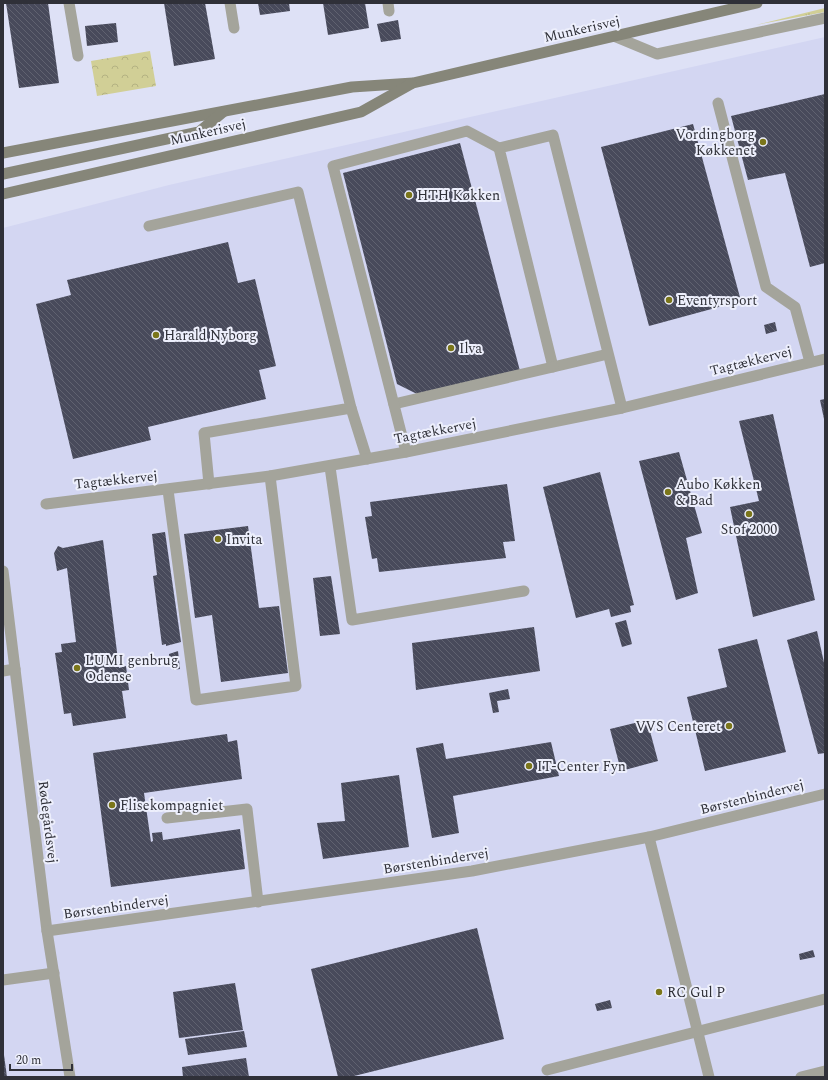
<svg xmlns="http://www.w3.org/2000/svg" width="828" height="1080" font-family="Spectral,serif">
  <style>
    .built { fill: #d3d6f2 }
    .grass { fill: url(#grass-tufts) }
    .park { fill: url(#park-crowns) }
    .building { fill: url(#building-back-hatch) }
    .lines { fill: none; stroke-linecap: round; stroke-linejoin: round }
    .service { stroke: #a4a49b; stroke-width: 11 }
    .minor { stroke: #a4a49b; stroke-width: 11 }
    .tertiary { stroke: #a4a49b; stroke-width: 11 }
    .secondary { stroke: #868679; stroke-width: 11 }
    .poi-dot { fill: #7b761a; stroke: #edeffc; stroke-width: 1.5 }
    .labels { text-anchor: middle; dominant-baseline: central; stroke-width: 4; stroke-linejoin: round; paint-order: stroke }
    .street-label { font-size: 14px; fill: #2f3038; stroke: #edeffc }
    .poi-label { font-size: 14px; fill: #2f3038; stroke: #edeffc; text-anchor: start }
  </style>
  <defs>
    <pattern id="grass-tufts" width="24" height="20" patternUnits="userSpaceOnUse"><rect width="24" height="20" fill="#d1cf96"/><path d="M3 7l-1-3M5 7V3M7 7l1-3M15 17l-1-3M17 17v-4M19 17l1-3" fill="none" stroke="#b4b282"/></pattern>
    <pattern id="park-crowns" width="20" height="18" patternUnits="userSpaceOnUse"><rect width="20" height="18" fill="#d1cf96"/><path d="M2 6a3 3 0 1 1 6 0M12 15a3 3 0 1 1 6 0" fill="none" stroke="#b4b282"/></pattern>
    <pattern id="building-back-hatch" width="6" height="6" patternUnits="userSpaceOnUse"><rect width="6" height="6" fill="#484a5b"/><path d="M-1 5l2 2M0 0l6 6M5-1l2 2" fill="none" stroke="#606270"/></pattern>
  </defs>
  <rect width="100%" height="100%" fill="#dee1f6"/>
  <path class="built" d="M825,37V1077H3V228L169,185Z"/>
  <path class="grass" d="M825,8V12L756,25Z"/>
  <path class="park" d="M150,51L156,86L97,96L91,61Z"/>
  <g class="building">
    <path d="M6,3H48L59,83L19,88Z"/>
    <path d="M164,3H205L215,59L174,66Z"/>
    <path d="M258,3H289L290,11L260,15Z"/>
    <path d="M323,3H365L369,28L328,35Z"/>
    <path d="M398,20L401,39L381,42L377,24Z"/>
    <path d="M116,23L118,42L87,46L85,26Z"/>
    <path d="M825,94V263L810,267L785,173L748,180L731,116Z"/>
    <path d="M693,124L741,301L649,326L601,147Z"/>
    <path d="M460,143L520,371L417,394L397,384L343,173Z"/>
    <path d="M228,242L238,283L255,279L276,366L259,370L266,399L148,427L151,440L73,459L36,304L71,295L67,280Z"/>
    <path d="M775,322L777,331L766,334L764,325Z"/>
    <path d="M825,399V418L824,419L820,400Z"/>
    <path d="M773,414L815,600L753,617L730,507L759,501L739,421Z"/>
    <path d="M679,452L702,533L686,538L698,593L676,600L639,461Z"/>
    <path d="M600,472L634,605L630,606L631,612L611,617L609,609L576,618L543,487Z"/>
    <path d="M507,484L515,541L503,542L506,558L379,572L377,558L372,559L365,517L372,516L370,502Z"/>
    <path d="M248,526L259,608L279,606L288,673L221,682L212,615L195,618L184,534Z"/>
    <path d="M165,532L181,642L166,646V644L162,645L153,576L157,575L152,534Z"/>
    <path d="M103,540L119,668L126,666L129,690L122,691L126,718L73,726L71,713L64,714L55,653L62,652L61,644L76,642L67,568L57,571L54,553L58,546L63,548Z"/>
    <path d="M331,576L340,634L320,636L313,578Z"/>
    <path d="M626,620L632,644L622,647L615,623Z"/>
    <path d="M534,627L540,671L416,690L412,643Z"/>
    <path d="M817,631L825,667V753L818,754L787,640Z"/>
    <path d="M757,639L786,752L705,771L687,697L727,687L718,649Z"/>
    <path d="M178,651L180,669L173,670L171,657H169V654Z"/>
    <path d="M508,689L510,699L497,701L499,712L493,713L489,693Z"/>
    <path d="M647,720L658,761L621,771L610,729Z"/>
    <path d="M227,734L228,742L237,740L242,779L144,793L151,842L153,841L152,833L162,832L163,840L240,829L245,869L111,887L93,753Z"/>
    <path d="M551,742L559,776L453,796L459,833L432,838L416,748L443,743L446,759Z"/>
    <path d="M399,775L409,847L323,859L317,823L345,821L341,783Z"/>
    <path d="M477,928L504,1039L350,1077H338L311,969Z"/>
    <path d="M813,950L815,957L800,960L799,954Z"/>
    <path d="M235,983L243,1030L179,1038L173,992Z"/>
    <path d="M610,1000L612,1008L597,1011L595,1004Z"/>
    <path d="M244,1031L247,1047L188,1055L185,1039Z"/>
    <path d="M3,1055H4L7,1077H3Z"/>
    <path d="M246,1058L249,1077H183L182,1067Z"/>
  </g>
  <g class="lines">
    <g class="service">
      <path d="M616,37L657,54L825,18"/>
      <path d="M718,103L766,287L795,307L810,362"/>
      <path d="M149,226L298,192L351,408L204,433L209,484"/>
      <path d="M608,354L553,367L499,148L553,135L622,408"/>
      <path d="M394,404L553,367"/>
      <path d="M351,408L367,459"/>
      <path d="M406,452L333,166L467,131L499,148"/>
      <path d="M330,467L352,620L524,591"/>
      <path d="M168,490L196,700L296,686L270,476"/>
      <path d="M3,671L15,669"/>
      <path d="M167,818L247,809L258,902"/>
      <path d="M649,837L709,1077"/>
      <path d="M3,980L54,973"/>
      <path d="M547,1070L825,999"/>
      <path d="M801,1077L825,1071"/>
    </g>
    <g class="minor">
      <path d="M69,3L78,56"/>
      <path d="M230,3L234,28"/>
      <path d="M388,3L389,11"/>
      <path d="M46,504L270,476L406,452L622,408L825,359"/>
    </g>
    <g class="tertiary">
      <path d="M3,571L47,931L70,1077"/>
      <path d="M47,931L472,871L649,837L825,794"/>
    </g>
    <g class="secondary">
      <path d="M3,153L352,87L413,83L757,3"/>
      <path d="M3,174L199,132L223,112"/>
      <path d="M3,194L361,112L411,84"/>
    </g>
  </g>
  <g class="poi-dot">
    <circle cx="763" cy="142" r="4"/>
    <circle cx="409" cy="195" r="4"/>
    <circle cx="669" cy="300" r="4"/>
    <circle cx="156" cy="335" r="4"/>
    <circle cx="451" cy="348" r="4"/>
    <circle cx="668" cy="492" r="4"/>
    <circle cx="749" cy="514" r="4"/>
    <circle cx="218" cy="539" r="4"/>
    <circle cx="77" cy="668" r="4"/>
    <circle cx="729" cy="726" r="4"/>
    <circle cx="529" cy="766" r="4"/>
    <circle cx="112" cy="805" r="4"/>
    <circle cx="659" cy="992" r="4"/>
  </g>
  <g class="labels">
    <g class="street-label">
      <text transform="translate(582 29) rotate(-13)">Munkerisvej</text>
      <text transform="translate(208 132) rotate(-13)">Munkerisvej</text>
      <text transform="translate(751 361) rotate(-14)">Tagtækkervej</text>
      <text transform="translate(435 431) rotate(-11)">Tagtækkervej</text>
      <text transform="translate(116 480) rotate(-6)">Tagtækkervej</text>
      <text transform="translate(752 797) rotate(-14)">Børstenbindervej</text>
      <text transform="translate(48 822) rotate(83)">Rødegårdsvej</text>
      <text transform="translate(436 861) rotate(-9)">Børstenbindervej</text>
      <text transform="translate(116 907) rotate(-8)">Børstenbindervej</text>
    </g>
    <g class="poi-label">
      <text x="755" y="134" text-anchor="end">Vordingborg<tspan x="755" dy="16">Køkkenet</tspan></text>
      <text x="417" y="195">HTH Køkken</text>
      <text x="677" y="300">Eventyrsport</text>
      <text x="164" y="335">Harald Nyborg</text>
      <text x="459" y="348">Ilva</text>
      <text x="676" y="484">Aubo Køkken<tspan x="676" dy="16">&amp; Bad</tspan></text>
      <text x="749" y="529" text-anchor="middle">Stof 2000</text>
      <text x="226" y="539">Invita</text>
      <text x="85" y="660">LUMI genbrug<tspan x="85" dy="16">Odense</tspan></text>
      <text x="721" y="726" text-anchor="end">VVS Centeret</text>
      <text x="537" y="766">IT-Center Fyn</text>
      <text x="120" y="805">Flisekompagniet</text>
      <text x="667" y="992">RC Gul P</text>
    </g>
  </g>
  <rect width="828" height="1080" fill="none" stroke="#2f3038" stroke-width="8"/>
  <path d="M10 1064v6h62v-6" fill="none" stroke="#2f3038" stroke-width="2"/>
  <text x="16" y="1064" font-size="12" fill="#2f3038" stroke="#edeffc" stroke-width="3" paint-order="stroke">20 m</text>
</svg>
